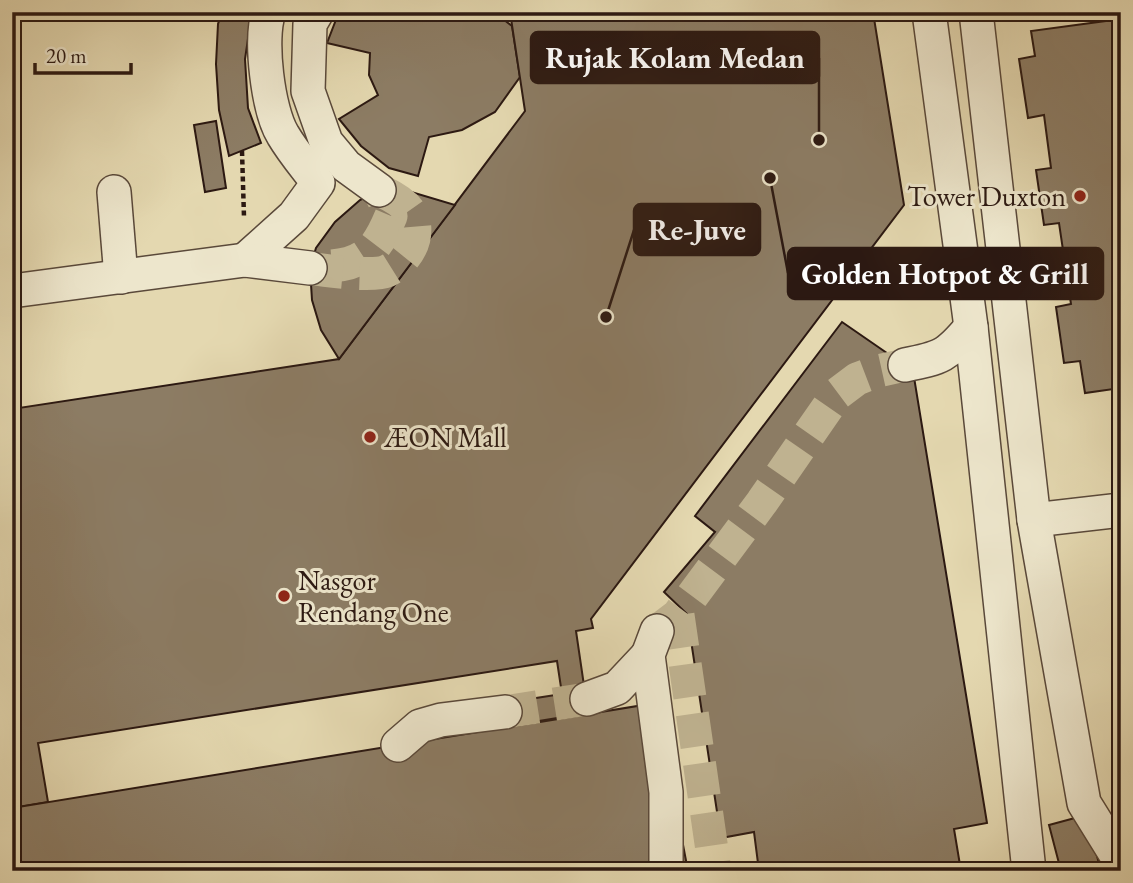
<svg xmlns="http://www.w3.org/2000/svg" width="1133" height="883" font-family="'EB Garamond',serif">
  <style>
    .building { fill: #8c7c64; stroke: #2c1912; stroke-width: 2 }
    .lines { fill: none; stroke-linecap: round; stroke-linejoin: round }
    .minor-tunnel { stroke: #bfb290; stroke-width: 33; stroke-dasharray: 33 17; stroke-linecap: butt }
    .minor-casing { stroke: #5a493a; stroke-width: 36 }
    .path { stroke: #2c1912; stroke-width: 4.5; stroke-dasharray: 5 3.5; stroke-linecap: butt }
    .minor { stroke: #ede6cc; stroke-width: 33 }
    .poi-dot { fill: #8f2418; stroke: #ede6cc; stroke-width: 2.5 }
    .labels { text-anchor: middle; dominant-baseline: central; stroke-width: 6; stroke-linejoin: round; paint-order: stroke }
    .poi-label { font-size: 28px; fill: #2c1912; stroke: #ede6cc; text-anchor: start }
    .leader { fill: none; stroke: #2c1912; stroke-width: 2.5 }
    .callout-dot { fill: #2c1912; stroke: #ede6cc; stroke-width: 2.5 }
    .callout { fill: #2c1912; stroke: #2c1912; stroke-width: 2.5 }
    .callout-label { font-size: 30px; text-anchor: middle; font-weight: bold; fill: #fff }
  </style>
  <rect width="100%" height="100%" fill="#e4d8b0"/>
  <filter id="stains"><feTurbulence type="fractalNoise" baseFrequency=".00286" numOctaves="4"/><feColorMatrix values="0 0 0 0 .2 0 0 0 0 .09 0 0 0 0 .02 0 0 0 .5 -.17"/></filter>
  <radialGradient id="worn" r=".72"><stop offset=".6" stop-color="#630" stop-opacity="0"/><stop offset="1" stop-color="#630" stop-opacity=".3"/></radialGradient>
  <g class="building">
    <path d="M222,12H252L245,59L248,108L261,143L229,156L219,110L216,64L218,24Z"/>
    <path d="M339,12H494L512,26L520,77L495,112L462,130L429,137L418,176L389,168L361,146L339,119L378,95L369,75L370,53L327,43Z"/>
    <path d="M510,12H873L904,205L591,619L593,628L576,631L588,713L508,726L504,703L562,694L557,661L38,743L48,802L12,808V409L339,359L525,111Z"/>
    <path d="M1121,19V388L1085,393L1080,361L1064,363L1056,307L1071,304L1059,223L1044,225L1036,170L1051,168L1044,115L1028,118L1019,59L1035,56L1031,31Z"/>
    <path d="M216,121L226,188L205,192L194,125Z"/>
    <path d="M379,190L408,191L455,205L339,359L321,330L312,300L310,268L316,248L335,222L360,200Z"/>
    <path d="M842,322L913,371L987,823L954,829L961,871H759L754,832L721,838L687,614L664,592L715,532L695,516Z"/>
    <path d="M656,703L688,871H12V808Z"/>
    <path d="M1086,815L1101,871H1061L1049,825Z"/>
  </g>
  <g class="lines">
    <g class="minor-tunnel">
      <path d="M332,266C367,263 378,247 391,216L379,190"/>
      <path d="M310,268C326,271 374,277 387,271C408,261 423,234 410,212C403,201 390,195 379,190"/>
      <path d="M678,615L715,871"/>
      <path d="M657,631L678,615L762,502L837,394L857,379L878,371L905,365"/>
      <path d="M505,712L587,699"/>
    </g>
    <defs>
      <g id="minor">
        <path d="M317,12L310,24L308,91L326,142L346,166L379,190"/>
        <path d="M929,12L971,327L1029,871"/>
        <path d="M976,12L1034,520L1121,510"/>
        <path d="M114,192L121,277"/>
        <path d="M245,260L294,216L318,183C306,167 293,152 283,135C268,111 259,38 269,12"/>
        <path d="M12,291L245,260L310,268"/>
        <path d="M905,365C941,358 947,356 971,327"/>
        <path d="M1034,520L1084,803L1115,853L1121,857"/>
        <path d="M657,631L648,655L666,792V871"/>
        <path d="M587,699L617,688L648,655"/>
        <path d="M398,745L420,726L441,720L505,712"/>
      </g>
    </defs>
    <use href="#minor" class="minor-casing"/>
    <path class="path" d="M242,151L244,217"/>
    <use href="#minor" class="minor"/>
  </g>
  <g class="poi-dot">
    <circle cx="1080" cy="196" r="7"/>
    <circle cx="370" cy="437" r="7"/>
    <circle cx="284" cy="596" r="7"/>
  </g>
  <g class="labels">
    <g class="poi-label">
      <text x="1066" y="196" text-anchor="end">Tower Duxton</text>
      <text x="384" y="437">ÆON Mall</text>
      <text x="298" y="580">Nasgor<tspan x="298" dy="32">Rendang One</tspan></text>
    </g>
  </g>
  <path class="leader" d="M819 140L819 58M606 317L634 230M770 178L788 273"/>
  <g class="callout-dot">
    <circle cx="819" cy="140" r="7"/>
    <circle cx="606" cy="317" r="7"/>
    <circle cx="770" cy="178" r="7"/>
  </g>
  <g class="callout">
    <rect x="531" y="32" width="288" height="51" rx="7"/>
    <rect x="634" y="204" width="126" height="51" rx="7"/>
    <rect x="788" y="248" width="315" height="51" rx="7"/>
  </g>
  <g class="callout-label">
    <text x="675" y="68">Rujak Kolam Medan</text>
    <text x="697" y="240">Re-Juve</text>
    <text x="945" y="284">Golden Hotpot &amp; Grill</text>
  </g>
  <rect width="1133" height="883" fill="none" stroke="#e4d8b0" stroke-width="42"/>
  <rect x="14" y="14" width="1105" height="855" fill="none" stroke="#2c1912" stroke-width="3.5"/>
  <rect x="21" y="21" width="1091" height="841" fill="none" stroke="#2c1912" stroke-width="2"/>
  <path d="M35 63v10h96v-10" fill="none" stroke="#2c1912" stroke-width="3.5"/>
  <text x="46" y="63" font-size="21" fill="#2c1912" stroke="#ede6cc" stroke-width="5" paint-order="stroke">20 m</text>
  <rect width="100%" height="100%" filter="url(#stains)"/>
  <rect width="100%" height="100%" fill="url(#worn)"/>
</svg>
